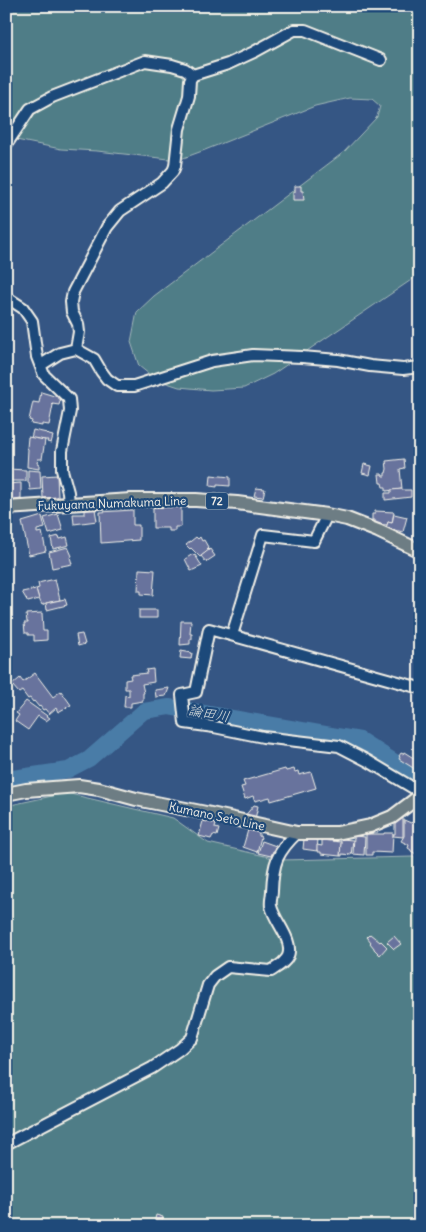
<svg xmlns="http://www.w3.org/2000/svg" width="426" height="1232" font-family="Delius,'Klee One',sans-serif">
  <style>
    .green { fill: #4f7d87; stroke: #a2b7b8 }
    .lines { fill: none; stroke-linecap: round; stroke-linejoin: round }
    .river { stroke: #4a7ca7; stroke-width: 16 }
    .building { fill: #68739d; stroke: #f4f1e8 }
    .minor-casing { stroke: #f4f1e8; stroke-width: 14 }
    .major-casing { stroke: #f4f1e8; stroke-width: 16 }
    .minor { stroke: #1f4a7a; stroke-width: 10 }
    .major { stroke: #6d7d84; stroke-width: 12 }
    .labels { text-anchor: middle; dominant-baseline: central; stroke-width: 4.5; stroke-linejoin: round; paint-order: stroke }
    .shield { fill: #1f4a7a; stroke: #b4bfc7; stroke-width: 1 }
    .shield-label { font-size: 11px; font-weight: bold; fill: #f4f1e8 }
    .street-label { font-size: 12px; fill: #f4f1e8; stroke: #1f4a7a }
    .water-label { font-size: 14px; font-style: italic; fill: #dadfde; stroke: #1f4a7a }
  </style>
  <rect width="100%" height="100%" fill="#355684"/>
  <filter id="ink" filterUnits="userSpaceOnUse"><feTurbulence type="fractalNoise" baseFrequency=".02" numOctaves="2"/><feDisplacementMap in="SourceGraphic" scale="10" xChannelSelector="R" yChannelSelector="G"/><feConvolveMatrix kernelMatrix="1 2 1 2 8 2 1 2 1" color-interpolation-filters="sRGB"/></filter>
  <g filter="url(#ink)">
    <g class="green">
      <path d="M6,6H420V274L273,374L244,388L211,390L179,387L155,379L139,366L131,342L137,312L154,296L344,152L377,117L380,106L372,99L350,98L315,106L205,150L178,160L97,151L61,149L6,138Z"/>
      <path d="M66,793L173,818L208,843L282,860L413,857L420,862V1226H6V806Z"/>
    </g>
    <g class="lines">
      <path class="river" d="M6,779L68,770L89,759L144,711L169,707L360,740L420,778"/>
    </g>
    <g class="building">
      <path d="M295,186H301V191H303L304,200H293V192H295Z"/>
      <path d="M41,392L61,398L59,405L52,404L53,405L49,425L42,424V426L31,424L32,421L29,420L33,402L39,403Z"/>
      <path d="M33,430L47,433L49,435L53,436L51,443L47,442L48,440H45L31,438Z"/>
      <path d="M28,437L45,440L42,459H38L37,463L39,464V469L27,467L28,449L27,448Z"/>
      <path d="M404,459L405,468L400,469L402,489L386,491V487H383L382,483H380L379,474H382L383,476H385V473H386L387,469L386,461Z"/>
      <path d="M364,464L372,466L370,475L362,473Z"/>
      <path d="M8,469L26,470V481H11V475H8Z"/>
      <path d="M28,470L40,471L41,489L30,490L29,483H28Z"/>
      <path d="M57,475L58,497L43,498L42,476Z"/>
      <path d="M211,475L230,477V486L217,485V487L210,486Z"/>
      <path d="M21,483V499L8,501L6,484Z"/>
      <path d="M256,488L265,489L263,497L254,496Z"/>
      <path d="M402,489V490H411V497L385,500V493H391V490Z"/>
      <path d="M181,506V527H175V531H169V528H153V507Z"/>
      <path d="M95,509L97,521L74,524L73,514H85V510Z"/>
      <path d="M133,510V525H139V540L101,543L100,512Z"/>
      <path d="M375,511L394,512L392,523L388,522L387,525L375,524V520H372V514H375Z"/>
      <path d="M58,514L63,530L49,534L44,518Z"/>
      <path d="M394,514L407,517L403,532L386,528L388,522L392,523Z"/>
      <path d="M42,516L45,528L37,530V533L42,532L46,551L29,555L22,522Z"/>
      <path d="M59,536L60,539L67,537L69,545L53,549L51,538Z"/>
      <path d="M196,537L198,539L200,537L202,541L204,540L208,547L207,548L209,550L200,557L191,548L190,549L186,545Z"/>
      <path d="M68,547L72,556L70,557L72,564L52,568L49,552Z"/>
      <path d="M210,549L215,556L206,562L201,556Z"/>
      <path d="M193,554L194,556L195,555L202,566L191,571L185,559Z"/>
      <path d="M139,569L155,570L153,595L141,594V591H138Z"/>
      <path d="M55,579L60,600L46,603L42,605L39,599L36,589L39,588L38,583Z"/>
      <path d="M36,589L39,599L28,602L22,592Z"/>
      <path d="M65,599L67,605L47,610L46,603Z"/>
      <rect x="139" y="610" width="18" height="8"/>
      <path d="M42,613L43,631H47V640L34,641V635H28V633H25L24,623H28V622H27L26,614Z"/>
      <path d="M181,621H191L190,634H192V639H190V644L180,645Z"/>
      <path d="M82,634L85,644L78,646L76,635Z"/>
      <path d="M181,651L192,653L191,659L180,658Z"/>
      <path d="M153,669L154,682L142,684L144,693H143V701L131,703V707H124L125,695L129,696V689H125V680L131,679L130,675L147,673L146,670Z"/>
      <path d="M35,673L53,697L61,691L71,705L58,712L56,708L49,714L45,709L43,710L40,706L39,707L34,701L33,702L30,698L28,699L22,691L19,693L12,685L20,678L23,682Z"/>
      <path d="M169,688L166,696L156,697L155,690Z"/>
      <path d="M26,701L50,718L46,721L38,716L28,730L15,721L19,715L16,713Z"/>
      <path d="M404,752L420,762V769L418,771L399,759L400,757L399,756L401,753L403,754Z"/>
      <path d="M285,769L286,771L294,769L295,772L298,771L299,775L311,772L316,788L271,801L270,797L255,801L253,796L245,799L241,787L245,786L243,781Z"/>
      <path d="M254,805L258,806L255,819L244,817Z"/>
      <path d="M403,816V837L393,836V834H395V820Z"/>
      <path d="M404,820L411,823L412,822L420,826L416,834L420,836V854L417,853L416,854L411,851V850L408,848L409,845L401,841L404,836Z"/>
      <path d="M203,821L216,824L215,828L219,829L217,836L213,835L211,839L199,836Z"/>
      <path d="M248,830L259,833V836L261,837L257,852L243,847Z"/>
      <path d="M384,833H393L392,853L372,852V855H366V834H384Z"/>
      <path d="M354,836L365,837L364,855L353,854Z"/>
      <path d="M308,838L318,839L317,851L303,849L304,839L308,840Z"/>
      <path d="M341,839L353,840L351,855L342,854V856H340Z"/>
      <path d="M322,840L341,842L340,856L321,854V852H318V851H317V845L322,846Z"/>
      <path d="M262,841L276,846L275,851H273L271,856L258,853Z"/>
      <path d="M370,934L380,942L381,941L387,947L380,955L374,949V948L370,943L371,942L367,937Z"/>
      <path d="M394,936L401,944L394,949L387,942Z"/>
      <path d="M156,1215L163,1217L161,1225L154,1223Z"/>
    </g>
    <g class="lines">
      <defs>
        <g id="minor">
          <path d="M193,75L228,64L254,52L294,30H305L381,60"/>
          <path d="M6,145L30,109L52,97L145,61L172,65L185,69L193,75"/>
          <path d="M6,297L23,308L32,321L37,357L44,375L69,399L70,411L62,451V470L68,492L69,504"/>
          <path d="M76,349L79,332L78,324L72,312L71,302L73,292L107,227L120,211L162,183L173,171L175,166L179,129L189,96L190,80L193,75"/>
          <path d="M41,365L60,353L76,349L94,359L101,371L107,379L117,386H134L212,361L253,355L302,357L338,360L370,366L403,369L420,367"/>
          <path d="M232,635L263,535L314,541L327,515"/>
          <path d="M420,688L209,629L196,692L182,695L185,723L214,727L263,737L339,746L368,761L420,792"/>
          <path d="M6,1144L152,1068L180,1049L192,1038L208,985L215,976L228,967L271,971C277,967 285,963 288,956C294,940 274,921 271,906C270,902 272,895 272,891C273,863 277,852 297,833"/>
        </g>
        <g id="major">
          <path d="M6,508L131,500H196L237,503L327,515L347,519L378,531L420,551"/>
          <path d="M6,794L26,790L79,786L99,789L136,799L211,814L297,833H337L370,826L392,817L420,796"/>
        </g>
      </defs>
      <use href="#minor" class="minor-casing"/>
      <use href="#major" class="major-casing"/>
      <use href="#minor" class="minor"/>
      <use href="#major" class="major"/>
    </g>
  </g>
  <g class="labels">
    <rect class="shield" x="206" y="492.5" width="22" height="17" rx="4"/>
    <g class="shield-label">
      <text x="217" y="501">72</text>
    </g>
    <g class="street-label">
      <text transform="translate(112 503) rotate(-2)">Fukuyama Numakuma Line</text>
      <text transform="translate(217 816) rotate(12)">Kumano Seto Line</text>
    </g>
    <g class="water-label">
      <text transform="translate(209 713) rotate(10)">論田川</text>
    </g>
  </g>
  <rect width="426" height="1232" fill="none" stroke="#1f4a7a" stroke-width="25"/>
  <rect x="12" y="12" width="401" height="1207" fill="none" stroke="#f4f1e8" stroke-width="2" filter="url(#ink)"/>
</svg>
